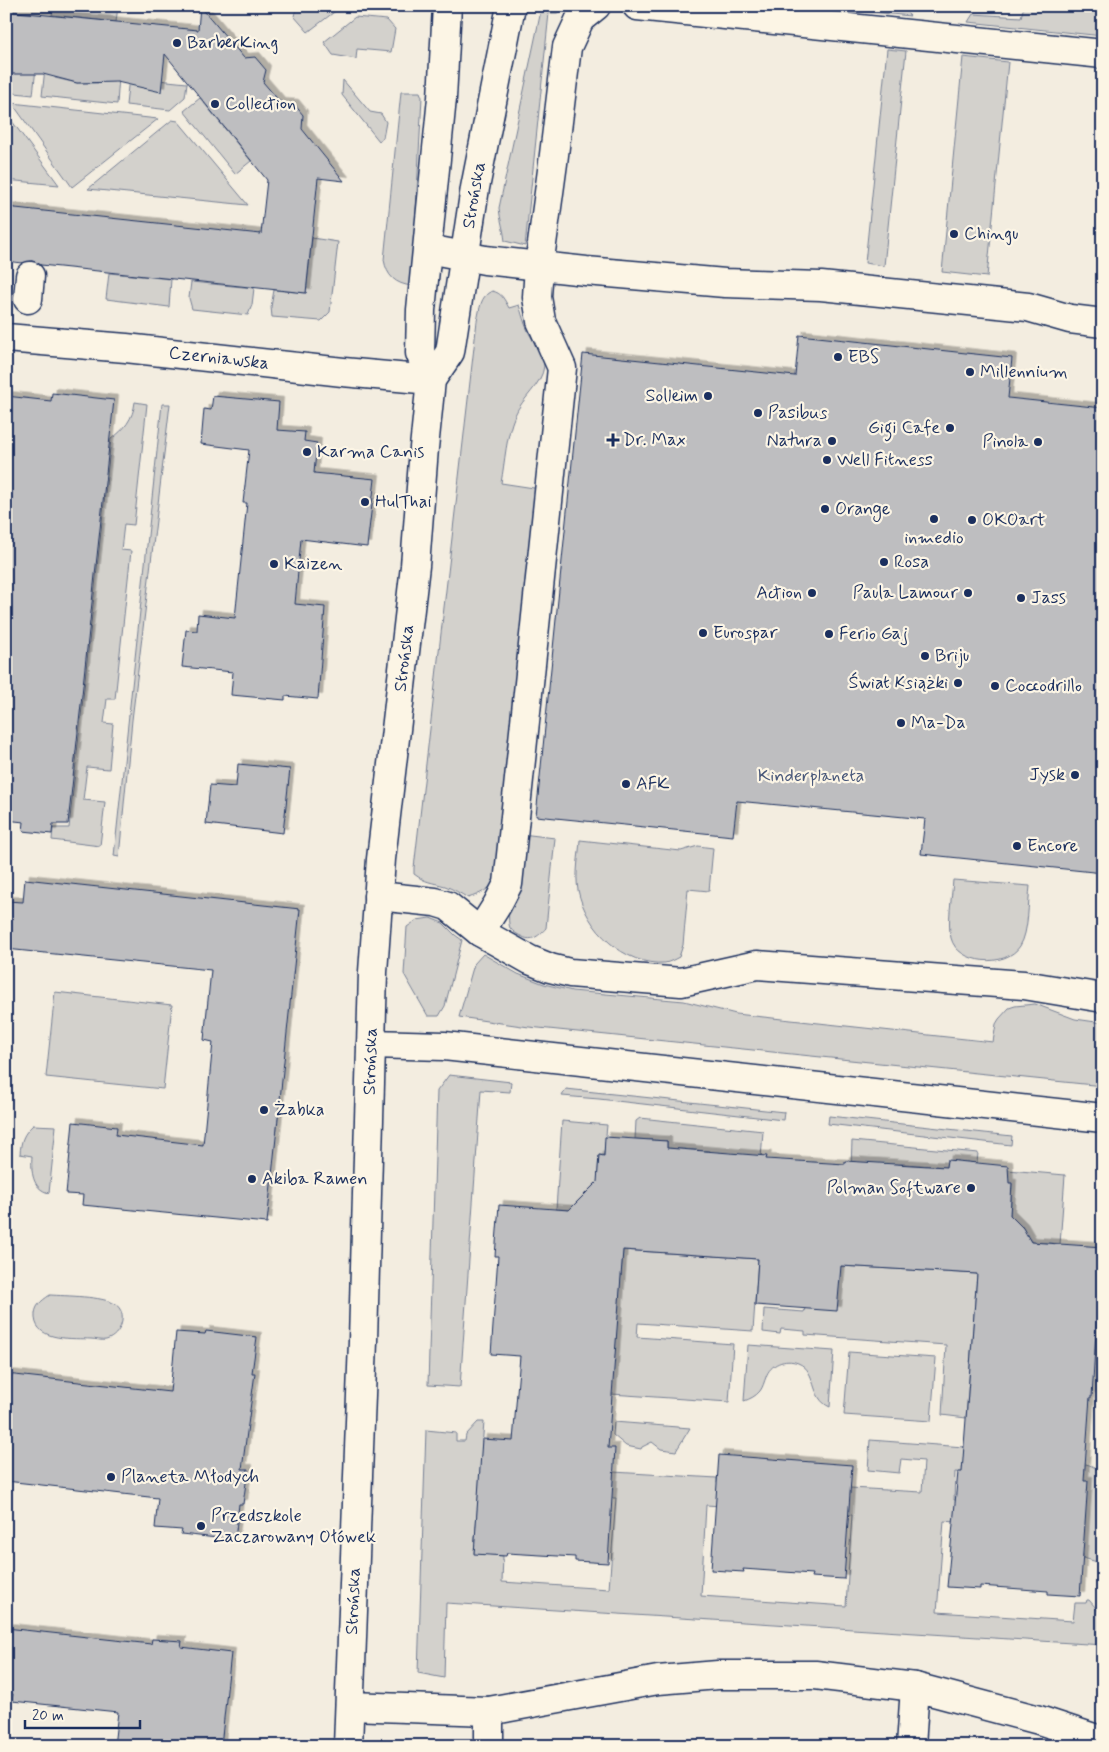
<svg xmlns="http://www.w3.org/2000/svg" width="1109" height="1752" font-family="Mynerve,sans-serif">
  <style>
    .green { fill: #d3d1cc; stroke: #778095 }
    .building { fill: #bebec0; stroke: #1b2f5e; filter: url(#shadow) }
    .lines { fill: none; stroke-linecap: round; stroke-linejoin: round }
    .minor-casing { stroke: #1b2f5e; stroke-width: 31 }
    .minor { stroke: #fcf5e5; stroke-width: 28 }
    .poi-dot { fill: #1b2f5e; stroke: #fcf5e5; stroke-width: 2 }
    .labels { text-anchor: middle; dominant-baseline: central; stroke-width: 4.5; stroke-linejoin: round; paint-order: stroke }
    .poi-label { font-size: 18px; fill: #1b2f5e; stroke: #fcf5e5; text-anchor: start }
    .street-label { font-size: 18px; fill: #1b2f5e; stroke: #fcf5e5 }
    .park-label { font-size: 18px; fill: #49587a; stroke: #fcf5e5 }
  </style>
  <defs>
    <filter id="shadow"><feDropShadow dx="4.5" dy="-4.5" stdDeviation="0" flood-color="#0004"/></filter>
  </defs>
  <rect width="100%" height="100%" fill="#f3ede0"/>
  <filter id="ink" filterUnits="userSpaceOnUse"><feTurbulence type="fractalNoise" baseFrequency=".02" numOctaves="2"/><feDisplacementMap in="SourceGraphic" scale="10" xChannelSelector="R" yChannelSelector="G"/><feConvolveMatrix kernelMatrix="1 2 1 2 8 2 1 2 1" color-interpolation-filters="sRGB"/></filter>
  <g filter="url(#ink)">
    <g class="green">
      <path d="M53,6H118L116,22L52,15Z"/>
      <path d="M297,6H342L308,32L294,16Z"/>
      <path d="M542,6H571L557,13H549L525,246L505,241C504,230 500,220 499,208Z"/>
      <path d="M817,6H901L910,16Z"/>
      <path d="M1024,6H1103V36L968,22L973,14L1021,17Z"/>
      <path d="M355,17L387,20L395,29L391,52L357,49L356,59L333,55L324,42Z"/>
      <path d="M887,49L906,51L884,266L865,263Z"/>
      <path d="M963,57L1008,62L987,277L942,272Z"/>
      <path d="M36,68L33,95L6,92V74Z"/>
      <path d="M45,68L56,70L55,78L77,83H98L99,74L119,76L117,104L42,96Z"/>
      <path d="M129,77L187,83L185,97L170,110L126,105Z"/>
      <path d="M343,80L370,112L381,114L386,122L383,138L379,141L342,95Z"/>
      <path d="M401,92H420L422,97L412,286C395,284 387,276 384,260Z"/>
      <path d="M200,98L251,161L235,174L184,111Z"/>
      <path d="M12,103L158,119L72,187Z"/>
      <path d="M6,113L59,185L6,180Z"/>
      <path d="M172,120L178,121L248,205L88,189Z"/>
      <path d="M312,238L338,242L330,312L321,321L272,317L271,307L274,290L306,293Z"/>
      <path d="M109,273L171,279L169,307L106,299Z"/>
      <path d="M191,282L254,288L252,305L248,315L192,309L189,298Z"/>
      <path d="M492,291C502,293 504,299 509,308L519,305C522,314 524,323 528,331C533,342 544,353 544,366C542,385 522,398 515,415C506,436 505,461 501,483L534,488L538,494L498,879C489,889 481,894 468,898C460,893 453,889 445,886C431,882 426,883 414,874V868L477,321C480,309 480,296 492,291Z"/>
      <path d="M135,402L147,404L134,525L124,524L121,550L131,551L115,699H107L104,723L113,724L109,769L87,767L83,800L105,802L100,846L52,840L53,828H69L111,439C124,430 133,419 135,402Z"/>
      <path d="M162,404H170L132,720L119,857L114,856Z"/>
      <path d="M522,834L555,838L546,928C540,935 532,942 523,937C518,935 513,932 510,928C504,914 519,852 522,834Z"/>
      <path d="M580,840L681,851L698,846L713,848L709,891L688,889L683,945L679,957C675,959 670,962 665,963C624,966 586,929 578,890C575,874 579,856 580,840Z"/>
      <path d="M953,880L1030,886C1028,902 1029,932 1020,946C1006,968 958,965 951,938C947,922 952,897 953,880Z"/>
      <path d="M430,918L443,923L455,935L462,940L445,1006L439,1016H428L404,974L407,927L417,920Z"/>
      <path d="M483,954L518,974L544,984L572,991L684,1001L736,1014L993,1042L996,1024L999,1019L1009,1008L1015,1006L1035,1004L1075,1019L1103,1023V1086L529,1027L459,1017L474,964Z"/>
      <path d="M55,992L172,1005L163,1089L46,1077Z"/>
      <path d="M449,1075L511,1082L510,1092L481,1090L460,1387L428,1385L437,1091Z"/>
      <path d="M566,1089L784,1112L783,1120L599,1099L562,1096Z"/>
      <path d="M829,1116L1012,1136L1011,1145L828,1124Z"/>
      <path d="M640,1118L763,1131L761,1159L709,1156V1151L667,1148V1141L635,1139L636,1121Z"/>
      <path d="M562,1121L607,1125L604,1155H599L597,1188L572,1210L556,1209Z"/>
      <path d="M33,1125L56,1126L49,1193C32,1189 31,1171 32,1156L20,1154C21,1141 23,1134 33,1125Z"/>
      <path d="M852,1141L978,1153L977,1163L947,1160L946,1167L904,1164L851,1166Z"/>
      <path d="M1008,1170L1065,1175L1060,1244L1032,1242L1022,1231L1024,1230L1022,1226L1020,1228L1010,1217L1012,1184L1008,1183Z"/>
      <path d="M623,1250L758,1259L753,1331L638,1323L637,1337L733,1344L729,1402L611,1394Z"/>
      <path d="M841,1266L977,1274L966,1418L942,1415L946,1345L805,1335V1331L781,1329L780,1334L763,1332L764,1309L804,1312L805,1308Z"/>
      <path d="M50,1295C65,1296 103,1296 115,1304C129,1313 121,1336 106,1340C102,1341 95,1339 91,1339C74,1338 37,1342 35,1318C34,1306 41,1301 50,1295Z"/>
      <path d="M748,1345L834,1351L830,1407C809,1398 818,1371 798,1363C785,1358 770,1364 766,1377C764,1382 763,1387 760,1391C756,1396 750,1399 744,1401Z"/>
      <path d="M849,1352L936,1358L931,1421L844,1415Z"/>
      <path d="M478,1422H484L474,1553L503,1556L502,1582L609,1589L616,1498H608L613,1472L717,1478V1483L723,1484L721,1506L706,1505L701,1596L846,1606L852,1515L842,1514L850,1488L922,1492L924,1461L901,1459L899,1473L868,1470L870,1440L1004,1450L1002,1475L955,1472L954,1500H957L956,1522L944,1521L937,1612L1073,1621L1075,1603H1086L1087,1600H1089L1103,1616V1645L446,1603L444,1678L418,1673L426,1430L456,1433V1441H465L466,1435Z"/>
      <path d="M614,1422L690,1428L676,1451L661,1449L652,1442L642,1447L641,1449L626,1446L613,1435Z"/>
      <path d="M1053,1462C1070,1463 1095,1459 1103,1477V1532L1101,1563L1083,1558V1554H1080L1052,1479Z"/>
    </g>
    <g class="building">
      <path d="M200,6L244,58L255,57L266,70L263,82L281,103L294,104L303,115L302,129L344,181L318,178L306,293L41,265L32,261L22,263L6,261V207L261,234L267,180L165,54L161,92L117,82L77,83L43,74H6V11L198,30Z"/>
      <path d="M799,335L1012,358L1008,398L1103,408V873L921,854L925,819L737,801L733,836L536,816L583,354L795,376Z"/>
      <path d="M52,393L114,400L68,824H53L52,834L23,831L24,822L6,820V396L51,401Z"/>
      <path d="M213,396L279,402L277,430L305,432L304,441L317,443L314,473L375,479L367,547L301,539L295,604L325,607L318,699L285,696V700L231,695L233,672L182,667L186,630L197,631L198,614L235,618L247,503H243L249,450L201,444L204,409L211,410Z"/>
      <path d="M238,764L290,769L283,833L206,824L210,785L236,787Z"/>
      <path d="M25,879L300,909L267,1223L82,1205L83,1195L66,1194L73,1122L117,1127L116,1135L203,1145L213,1042L204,1040L211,970L6,949V901L23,902Z"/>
      <path d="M605,1137L667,1141V1148L767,1156L766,1159L845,1164V1161L946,1167L947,1160L1008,1166L1009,1183H1012L1010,1215L1023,1228L1031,1242L1103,1247L1101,1298H1098L1092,1397H1090L1084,1481H1088L1080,1596L1048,1594V1591L980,1586V1589L947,1587L958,1472H962L977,1274L841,1266L837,1311L755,1305L758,1259L623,1250L608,1448H615L608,1563L575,1561V1557L507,1553L506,1556L474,1554L482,1439L513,1441L520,1356L491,1354L498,1256H495L499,1205L569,1210L597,1182L599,1155L604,1156Z"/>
      <path d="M206,1331L257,1337L252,1373H255L242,1469H248L243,1504H239L235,1540L181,1534L182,1530L155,1528L158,1498L6,1481V1374L170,1392L176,1332L205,1334Z"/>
      <path d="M719,1455L852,1465L844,1579L811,1577L812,1574L743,1569L744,1572L711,1570Z"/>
      <path d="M6,1628L151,1644L152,1639L182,1641L181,1647L231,1653L221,1746H114L118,1712L12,1701L13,1694L6,1693Z"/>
    </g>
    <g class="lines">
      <defs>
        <g id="minor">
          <path d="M637,6L1103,54"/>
          <path d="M428,249L485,260L586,271L725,283L821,286L1028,307L1070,319L1103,323"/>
          <path d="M28,299L30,276"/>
          <path id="s1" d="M6,338L126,348L343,372L431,380"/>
          <path d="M431,380L420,353L421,310L442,98L447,6"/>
          <path d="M378,896L435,902L448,906L480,932L530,960L550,968L570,973L681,982L757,965L1024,985L1103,998"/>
          <path d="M480,932L497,905L508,884L562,368L541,321L537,297L539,266L553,163L567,47L580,19L596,6"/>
          <path d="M371,1044L444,1046L1103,1118"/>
          <path d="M350,1706L489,1711"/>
          <path id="s2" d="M348,1746L363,1341L373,972L381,859L415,566L424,448L431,380L450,352L475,188L511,6"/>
          <path d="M489,1746V1711L658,1680L718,1675H815L915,1687L1039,1720L1103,1741"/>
          <path d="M911,1746L915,1687"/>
        </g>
      </defs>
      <use href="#minor" class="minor-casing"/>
      <use href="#minor" class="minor"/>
    </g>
  </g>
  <g class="poi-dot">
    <circle cx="177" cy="43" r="5"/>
    <circle cx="215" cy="104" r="5"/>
    <circle cx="954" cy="234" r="5"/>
    <circle cx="838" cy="357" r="5"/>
    <circle cx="970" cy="372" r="5"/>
    <circle cx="708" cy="396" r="5"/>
    <circle cx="758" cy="413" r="5"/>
    <circle cx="950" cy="428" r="5"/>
    <path d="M610.5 432.5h5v5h5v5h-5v5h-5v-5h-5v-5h5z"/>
    <circle cx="832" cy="441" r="5"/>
    <circle cx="1038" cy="442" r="5"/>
    <circle cx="307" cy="452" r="5"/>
    <circle cx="827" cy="460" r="5"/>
    <circle cx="365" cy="502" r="5"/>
    <circle cx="825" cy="509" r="5"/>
    <circle cx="934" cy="519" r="5"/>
    <circle cx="972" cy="520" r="5"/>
    <circle cx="884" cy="562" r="5"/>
    <circle cx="274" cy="564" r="5"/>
    <circle cx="812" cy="593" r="5"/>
    <circle cx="968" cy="593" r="5"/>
    <circle cx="1021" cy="598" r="5"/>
    <circle cx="703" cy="633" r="5"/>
    <circle cx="829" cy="634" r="5"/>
    <circle cx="925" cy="656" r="5"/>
    <circle cx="958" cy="683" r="5"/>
    <circle cx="995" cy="686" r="5"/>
    <circle cx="901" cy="723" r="5"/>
    <circle cx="1075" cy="775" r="5"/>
    <circle cx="626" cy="784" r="5"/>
    <circle cx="1017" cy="846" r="5"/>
    <circle cx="264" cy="1110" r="5"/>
    <circle cx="252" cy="1179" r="5"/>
    <circle cx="971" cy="1188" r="5"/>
    <circle cx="111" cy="1477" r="5"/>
    <circle cx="201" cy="1526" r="5"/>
  </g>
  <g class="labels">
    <g class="poi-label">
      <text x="187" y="43">BarberKing</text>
      <text x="225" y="104">Collection</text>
      <text x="964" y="234">Chingu</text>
      <text x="848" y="357">EBS</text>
      <text x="980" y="372">Millennium</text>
      <text x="698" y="396" text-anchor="end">Solleim</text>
      <text x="768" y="413">Pasibus</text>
      <text x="940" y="428" text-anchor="end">Gigi Cafe</text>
      <text x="623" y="440">Dr. Max</text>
      <text x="822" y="441" text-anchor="end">Natura</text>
      <text x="1028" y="442" text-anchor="end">Pinola</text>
      <text x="317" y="452">Karma Canis</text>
      <text x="837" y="460">Well Fitness</text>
      <text x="375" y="502">HulThai</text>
      <text x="835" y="509">Orange</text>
      <text x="982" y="520">OKOart</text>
      <text x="934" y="538" text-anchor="middle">inmedio</text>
      <text x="894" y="562">Rosa</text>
      <text x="284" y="564">Kaizen</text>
      <text x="802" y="593" text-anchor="end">Action</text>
      <text x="958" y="593" text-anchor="end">Paula Lamour</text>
      <text x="1031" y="598">Jass</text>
      <text x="713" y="633">Eurospar</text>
      <text x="839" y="634">Ferio Gaj</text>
      <text x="935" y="656">Briju</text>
      <text x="948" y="683" text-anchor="end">Świat Książki</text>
      <text x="1005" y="686">Coccodrillo</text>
      <text x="911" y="723">Ma-Da</text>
      <text x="1065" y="775" text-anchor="end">Jysk</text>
      <text x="636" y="784">AFK</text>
      <text x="1027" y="846">Encore</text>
      <text x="274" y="1110">Żabka</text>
      <text x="262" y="1179">Akiba Ramen</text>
      <text x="961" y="1188" text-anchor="end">Polman Software</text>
      <text x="121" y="1477">Planeta Młodych</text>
      <text x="211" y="1516">Przedszkole<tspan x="211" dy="21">Zaczarowany Ołówek</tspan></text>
    </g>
    <g class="street-label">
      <text stroke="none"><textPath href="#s2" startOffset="1562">Strońska</textPath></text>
      <text stroke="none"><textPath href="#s1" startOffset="214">Czerniawska</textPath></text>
      <text stroke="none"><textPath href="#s2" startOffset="1090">Strońska</textPath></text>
      <text stroke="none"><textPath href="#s2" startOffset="685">Strońska</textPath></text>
      <text stroke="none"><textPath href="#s2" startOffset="145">Strońska</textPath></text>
    </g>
    <g class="park-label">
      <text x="811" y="776">Kinderplaneta</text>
    </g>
  </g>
  <rect width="1109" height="1752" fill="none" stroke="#fcf5e5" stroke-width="25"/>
  <rect x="12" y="12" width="1084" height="1727" fill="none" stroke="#1b2f5e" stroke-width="2" filter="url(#ink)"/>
  <path d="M25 1720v8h115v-8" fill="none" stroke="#1b2f5e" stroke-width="2.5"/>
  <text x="32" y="1720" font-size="15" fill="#1b2f5e" stroke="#fcf5e5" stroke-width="4" paint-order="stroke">20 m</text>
</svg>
